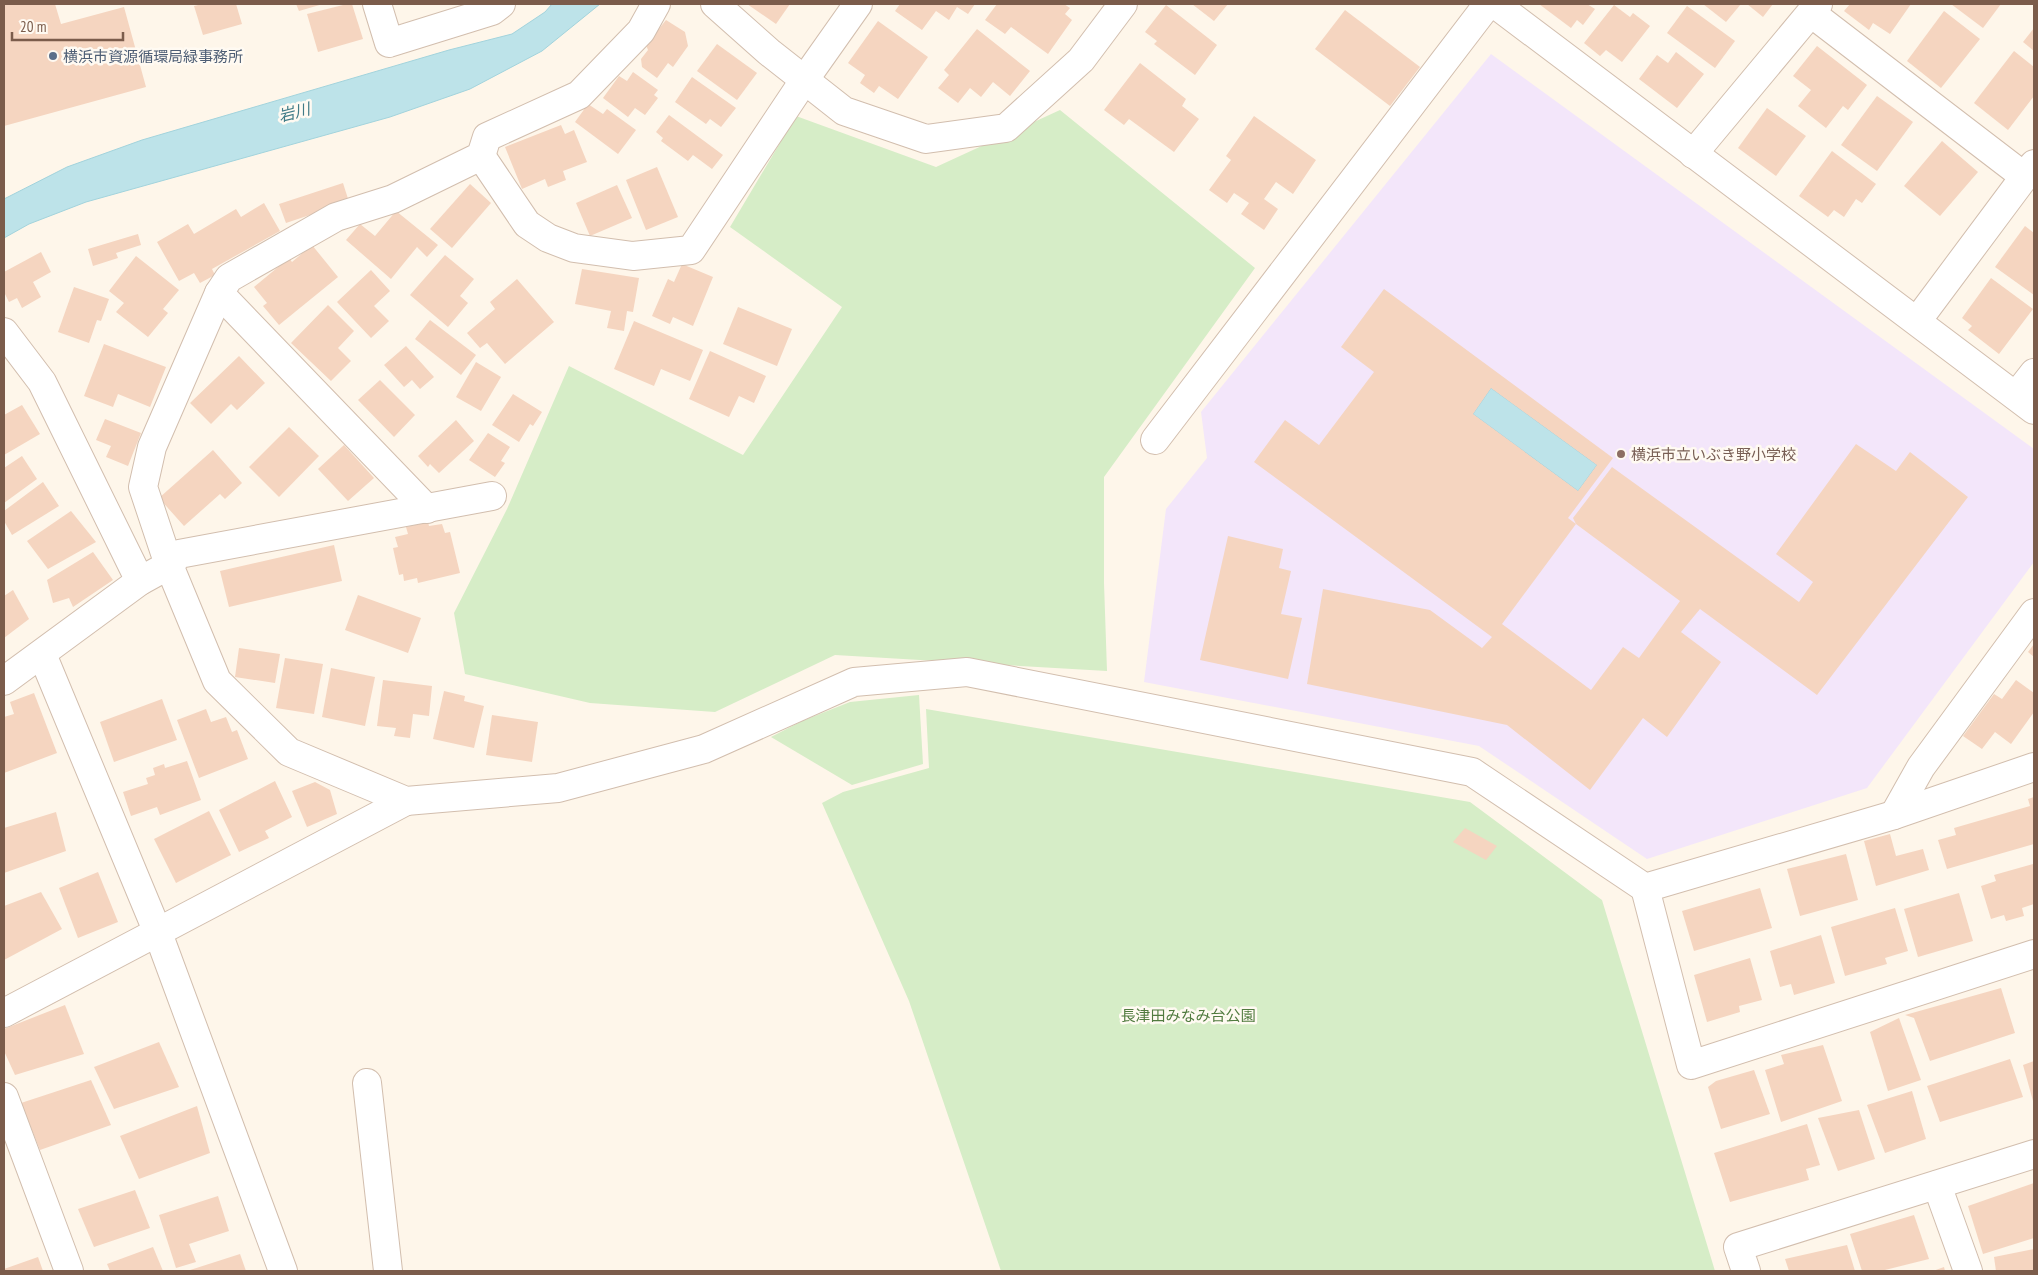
<svg xmlns="http://www.w3.org/2000/svg" width="2038" height="1275" font-family="'PT Sans Narrow','Noto Sans JP',sans-serif">
  <style>
    .education { fill: #f3e6fa }
    .green { fill: #d6edc7 }
    .water { fill: #bde3e9; stroke: #a2d3dc }
    .building { fill: #f5d5c0; fill-rule: evenodd }
    .lines { fill: none; stroke-linecap: round; stroke-linejoin: round }
    .minor-casing { stroke: #d2beae; stroke-width: 30 }
    .minor { stroke: #fff; stroke-width: 28 }
    .service-dot { fill: #5c6f8a; stroke: #fffaf2; stroke-width: 2 }
    .education-dot { fill: #8d6e63; stroke: #fffaf2; stroke-width: 2 }
    .labels { text-anchor: middle; dominant-baseline: central; stroke-width: 5; stroke-linejoin: round; paint-order: stroke }
    .service-label { font-size: 15px; fill: #4e5e75; stroke: #fffaf2; text-anchor: start }
    .education-label { font-size: 15px; fill: #785e54; stroke: #fffaf2; text-anchor: start }
    .park-label { font-size: 15px; fill: #517b3f; stroke: #fffaf2 }
    .water-label { font-size: 16px; font-style: italic; fill: #407b87; stroke: #fffaf2 }
  </style>
  <rect width="100%" height="100%" fill="#fef6ea"/>
  <path class="education" d="M1491,54L2034,449V562L1867,788L1647,859L1479,746L1144,682L1166,509L1207,458L1201,412Z"/>
  <g class="green">
    <path d="M1060,110L1255,268L1104,477V583L1107,671L835,655L715,712L590,703L465,674L454,613L507,509L569,366L743,455L842,307L730,227L796,116L936,167Z"/>
    <path d="M919,695L923,764L852,785L771,737L802,721L850,702Z"/>
    <path d="M926,709L1470,802L1602,900L1715,1271H1001L909,1001L822,803L843,792L929,768Z"/>
  </g>
  <g class="water">
    <path d="M552,4H600L542,51L470,89L390,117L86,202L29,224L4,238V199L67,167L142,140L449,50L512,34L545,12Z"/>
    <path d="M1491,388L1597,465L1578,491L1473,414Z"/>
  </g>
  <g class="building">
    <path d="M4,4H55L61,24L124,7L146,87L4,126Z"/>
    <path d="M202,4H236L242,24L203,35L194,6Z"/>
    <path d="M296,4H323L299,11Z"/>
    <path d="M347,4H352L363,39L318,52L307,14Z"/>
    <path d="M747,4H790L776,24Z"/>
    <path d="M900,4H975L968,14L957,7L949,20L936,11L922,30L895,11Z"/>
    <path d="M997,4H1064L1070,8L1065,14L1072,20L1048,54L1011,27L1005,34L985,20Z"/>
    <path d="M1192,4H1228L1214,21Z"/>
    <path d="M1539,4H1587L1595,9L1583,25L1577,20L1571,28Z"/>
    <path d="M1703,4H1741L1726,22Z"/>
    <path d="M1747,4H1773L1763,17Z"/>
    <path d="M1850,4H1911L1890,34L1873,23L1869,30L1844,11Z"/>
    <path d="M1951,4H2001L1983,28Z"/>
    <path d="M1166,5L1217,45L1195,75L1154,44L1157,41L1145,32Z"/>
    <path d="M1614,5L1630,17L1633,13L1650,26L1622,62L1606,50L1600,56L1584,43Z"/>
    <path d="M1687,6L1735,41L1715,68L1667,33Z"/>
    <path d="M1345,10L1420,67L1390,106L1315,49Z"/>
    <path d="M1944,11L1980,39L1941,88L1907,61Z"/>
    <path d="M666,20L685,32L688,46L673,67L668,63L657,78L642,67L641,59L648,50L646,45Z"/>
    <path d="M878,21L928,57L898,99L879,86L874,93L860,83L865,75L848,63Z"/>
    <path d="M2034,28V51L2023,42Z"/>
    <path d="M977,29L1030,71L1010,96L993,82L981,97L970,88L958,103L938,88L949,75L944,70Z"/>
    <path d="M717,44L757,73L737,100L697,71Z"/>
    <path d="M1817,46L1867,85L1848,110L1843,106L1826,128L1798,106L1811,90L1793,76Z"/>
    <path d="M2014,51L2034,67V96L2008,130L1974,103Z"/>
    <path d="M1676,52L1704,74L1677,108L1639,79L1657,55L1668,63Z"/>
    <path d="M1140,63L1186,99L1182,106L1199,119L1174,152L1129,119L1124,125L1104,110Z"/>
    <path d="M633,72L658,90L654,95L658,98L645,115L635,108L628,117L603,98L619,76L627,81Z"/>
    <path d="M692,77L736,108L721,127L710,119L706,124L675,102Z"/>
    <path d="M1877,96L1913,122L1877,171L1841,145Z"/>
    <path d="M588,104L603,114L607,109L636,130L618,154L575,122Z"/>
    <path d="M1767,108L1806,136L1776,176L1738,148Z"/>
    <path d="M669,115L723,155L712,169L693,155L688,161L661,141L663,138L656,132Z"/>
    <path d="M1254,116L1316,160L1293,194L1276,182L1264,199L1278,209L1264,230L1241,214L1249,203L1234,193L1227,203L1209,190L1231,160L1226,156Z"/>
    <path d="M561,125L565,134L574,130L587,162L563,171L566,180L548,187L545,179L522,189L505,147Z"/>
    <path d="M1942,141L1978,172L1940,216L1904,186Z"/>
    <path d="M1832,151L1876,184L1862,203L1856,199L1844,217L1834,210L1828,217L1799,196Z"/>
    <path d="M657,167L678,217L646,230L626,180Z"/>
    <path d="M343,183L349,202L286,223L279,204Z"/>
    <path d="M470,184L491,203L452,248L430,229Z"/>
    <path d="M617,185L632,218L590,236L576,203Z"/>
    <path d="M264,203L280,231L212,269L215,275L200,283L194,273L179,281L157,242L188,224L194,234L236,209L241,217Z"/>
    <path d="M396,211L438,245L427,257L417,247L391,279L346,240L360,224L375,236Z"/>
    <path d="M2025,226L2034,233V295L1995,267Z"/>
    <path d="M138,234L141,245L116,253L118,258L93,266L88,249Z"/>
    <path d="M312,245L338,277L279,325L263,306L267,303L254,287L289,258L292,262Z"/>
    <path d="M41,252L51,272L33,282L41,297L22,308L17,298L9,302L4,292V272Z"/>
    <path d="M445,255L474,279L460,296L468,303L448,327L410,295Z"/>
    <path d="M136,256L179,290L163,309L168,313L148,337L116,312L124,303L109,291Z"/>
    <path d="M682,264L713,277L693,326L673,317L670,324L652,316L668,279L674,282Z"/>
    <path d="M582,269L639,278L633,312L627,311L624,331L607,328L611,311L575,304Z"/>
    <path d="M371,270L390,291L374,306L389,321L371,338L337,302Z"/>
    <path d="M1991,278L2033,309L1999,354L1968,330L1972,326L1962,318Z"/>
    <path d="M517,279L554,322L505,364L487,343L480,348L467,333L495,309L490,302Z"/>
    <path d="M74,287L109,299L101,321L97,320L89,343L58,332Z"/>
    <path d="M1384,289L1613,458L1568,518L1576,524L1573,518L1612,467L1799,602L1813,582L1776,554L1856,444L1896,471L1910,452L1968,497L1817,695L1700,609L1681,632L1721,662L1667,737L1643,718L1590,790L1507,725L1307,684L1323,589L1430,610L1482,648L1492,637L1254,462L1285,420L1319,445L1374,372L1341,347ZM1491,388L1597,465L1578,491L1473,414ZM1576,524L1680,601L1639,658L1623,647L1591,690L1502,624Z"/>
    <path d="M328,305L354,331L338,348L351,361L331,381L291,343Z"/>
    <path d="M738,307L792,329L777,366L723,344Z"/>
    <path d="M430,320L476,355L461,375L415,339Z"/>
    <path d="M634,321L703,350L690,381L661,369L654,386L614,369Z"/>
    <path d="M104,344L166,367L150,407L118,394L113,407L84,396Z"/>
    <path d="M406,346L434,377L420,389L412,380L404,387L384,365Z"/>
    <path d="M710,351L766,376L754,403L739,396L729,417L689,399Z"/>
    <path d="M239,356L265,383L237,410L231,404L211,424L190,403Z"/>
    <path d="M476,362L501,377L481,411L456,397Z"/>
    <path d="M380,380L415,415L394,437L358,400Z"/>
    <path d="M513,394L542,412L533,426L530,424L519,442L492,425Z"/>
    <path d="M22,405L40,434L4,455V415Z"/>
    <path d="M105,419L141,433L128,466L106,457L111,446L96,440Z"/>
    <path d="M456,420L474,441L439,473L430,464L428,467L418,456Z"/>
    <path d="M289,427L319,456L279,497L249,467Z"/>
    <path d="M488,433L510,447L501,461L505,463L495,477L469,460Z"/>
    <path d="M344,445L374,478L348,501L318,469Z"/>
    <path d="M213,450L242,483L225,499L220,494L184,526L159,498Z"/>
    <path d="M22,456L37,479L4,503V468Z"/>
    <path d="M43,482L59,506L12,535L4,521V511Z"/>
    <path d="M71,511L96,542L48,569L27,541Z"/>
    <path d="M428,522L429,526L442,524L445,533L450,532L460,573L418,583L417,578L404,581L403,574L399,575L393,548L398,547L395,537L408,534L406,527Z"/>
    <path d="M1228,536L1283,549L1279,568L1291,571L1281,614L1302,618L1288,679L1200,660Z"/>
    <path d="M334,545L342,581L229,607L220,571Z"/>
    <path d="M93,552L113,580L73,607L69,598L53,603L47,580Z"/>
    <path d="M13,590L29,619L4,638V596Z"/>
    <path d="M358,595L421,618L408,653L345,630Z"/>
    <path d="M2034,644V657L2028,652Z"/>
    <path d="M239,648L280,654L275,683L235,677Z"/>
    <path d="M285,658L323,664L314,714L276,708Z"/>
    <path d="M331,668L375,677L365,726L322,717Z"/>
    <path d="M383,680L432,686L429,716L413,714L410,738L394,736L396,728L377,726Z"/>
    <path d="M2016,680L2034,693V712L2011,744L1995,732L1982,749L1963,736L1994,694L2002,699Z"/>
    <path d="M444,691L465,696L464,701L484,706L474,748L433,739Z"/>
    <path d="M34,693L57,753L4,773V717L14,714L10,702Z"/>
    <path d="M162,699L177,740L114,762L100,722Z"/>
    <path d="M206,709L211,722L226,717L232,732L237,730L248,759L199,778L177,720Z"/>
    <path d="M492,715L538,722L532,762L486,755Z"/>
    <path d="M187,761L201,800L160,815L157,807L131,816L123,792L148,784L146,778L155,775L153,768L164,764L165,768Z"/>
    <path d="M275,781L292,817L265,831L269,838L239,852L219,810Z"/>
    <path d="M315,782L330,790L337,814L307,827L292,791Z"/>
    <path d="M2034,797V844L1947,869L1938,840L1956,835L1954,828L2030,806L2028,799Z"/>
    <path d="M209,811L231,855L176,883L154,839Z"/>
    <path d="M56,812L66,851L4,873V828Z"/>
    <path d="M1465,828L1497,846L1486,860L1453,842Z"/>
    <path d="M1890,834L1896,856L1923,849L1929,870L1876,886L1864,841Z"/>
    <path d="M1846,854L1858,900L1800,916L1787,869Z"/>
    <path d="M2033,864L2034,904L2022,908L2024,916L2006,921L2004,915L1991,919L1981,886L1996,881L1994,875Z"/>
    <path d="M98,872L118,922L78,938L59,888Z"/>
    <path d="M1760,888L1772,928L1694,951L1682,911Z"/>
    <path d="M41,892L62,929L4,960V906Z"/>
    <path d="M1959,893L1973,941L1918,957L1904,909Z"/>
    <path d="M1895,908L1908,951L1885,958L1887,964L1845,976L1831,927Z"/>
    <path d="M1821,935L1835,983L1794,995L1791,984L1780,987L1770,951Z"/>
    <path d="M1750,958L1762,1000L1739,1006L1740,1012L1707,1022L1694,975Z"/>
    <path d="M2001,988L2015,1033L1930,1061L1914,1018L1905,1015Z"/>
    <path d="M65,1005L84,1054L15,1075L4,1051V1029Z"/>
    <path d="M1899,1018L1921,1080L1888,1091L1870,1032Z"/>
    <path d="M159,1042L179,1087L114,1109L94,1067Z"/>
    <path d="M1823,1045L1842,1101L1781,1122L1765,1070L1784,1064L1781,1055Z"/>
    <path d="M2010,1059L2023,1097L1940,1122L1927,1086Z"/>
    <path d="M2034,1061V1100L2033,1101L2023,1065Z"/>
    <path d="M1754,1070L1770,1114L1721,1129L1708,1087L1716,1081Z"/>
    <path d="M91,1080L111,1125L40,1150L21,1103Z"/>
    <path d="M1912,1091L1926,1139L1885,1153L1867,1105Z"/>
    <path d="M197,1106L210,1153L139,1179L120,1136Z"/>
    <path d="M1859,1110L1875,1159L1838,1171L1818,1118Z"/>
    <path d="M1807,1124L1820,1165L1806,1169L1809,1180L1730,1202L1714,1153Z"/>
    <path d="M2034,1183V1238L1983,1254L1968,1206Z"/>
    <path d="M135,1190L150,1228L94,1247L78,1209Z"/>
    <path d="M218,1196L229,1231L189,1244L196,1262L176,1268L159,1215Z"/>
    <path d="M1914,1215L1929,1259L1881,1271H1862L1850,1234Z"/>
    <path d="M1847,1245L1855,1271H1789L1785,1259Z"/>
    <path d="M153,1247L163,1271H110L107,1264Z"/>
    <path d="M2034,1249V1271H1996L1994,1257Z"/>
    <path d="M240,1254L246,1271H187Z"/>
    <path d="M38,1257L43,1271H4V1269Z"/>
    <path d="M1944,1267L1945,1271H1933Z"/>
  </g>
  <g class="lines">
    <defs>
      <g id="minor">
        <path d="M377,4L389,43L492,11L501,4"/>
        <path d="M656,4L641,31L579,95L487,137L481,156L393,199L336,217L229,278L219,293L152,447L143,487L169,565L217,681L289,752L406,801L558,788L704,749L854,682L967,672L1472,772L1645,888L1894,815L2034,767"/>
        <path d="M715,4L769,52L844,111L926,139L1006,128L1081,60L1123,4"/>
        <path d="M1495,4L2034,410"/>
        <path d="M1811,13L2025,177"/>
        <path d="M1693,154L1818,4"/>
        <path d="M481,156L527,224L548,238L574,248L633,256L691,250L805,79L858,4"/>
        <path d="M219,293L427,509"/>
        <path d="M1917,321L2034,164"/>
        <path d="M4,332L42,382L140,581"/>
        <path d="M2016,396L2034,373"/>
        <path d="M1155,440L1488,4"/>
        <path d="M42,654L158,933L283,1271"/>
        <path d="M4,681L140,581L169,565L179,554L492,496"/>
        <path d="M1894,815L1921,767L2034,613"/>
        <path d="M1645,888L1691,1065L2034,954"/>
        <path d="M4,1013L406,801"/>
        <path d="M367,1083L388,1271"/>
        <path d="M4,1097L69,1271"/>
        <path d="M1937,1185L1968,1271"/>
        <path d="M1746,1271L1738,1247L2034,1154"/>
      </g>
    </defs>
    <use href="#minor" class="minor-casing"/>
    <use href="#minor" class="minor"/>
  </g>
  <circle class="service-dot" cx="53" cy="56" r="5"/>
  <circle class="education-dot" cx="1621" cy="454" r="5"/>
  <g class="labels">
    <g class="service-label">
      <text x="63" y="56">横浜市資源循環局緑事務所</text>
    </g>
    <g class="education-label">
      <text x="1631" y="454">横浜市立いぶき野小学校</text>
    </g>
    <g class="park-label">
      <text x="1188" y="1015">長津田みなみ台公園</text>
    </g>
    <g class="water-label">
      <text transform="translate(294 112) rotate(-14)">岩川</text>
    </g>
  </g>
  <rect width="2038" height="1275" fill="none" stroke="#7b5c4b" stroke-width="10"/>
  <path d="M12 32v8h111v-8" fill="none" stroke="#7b5c4b" stroke-width="2.5"/>
  <text x="20" y="32" font-size="15" fill="#7b5c4b" stroke="#fffaf2" stroke-width="4" paint-order="stroke">20 m</text>
</svg>
